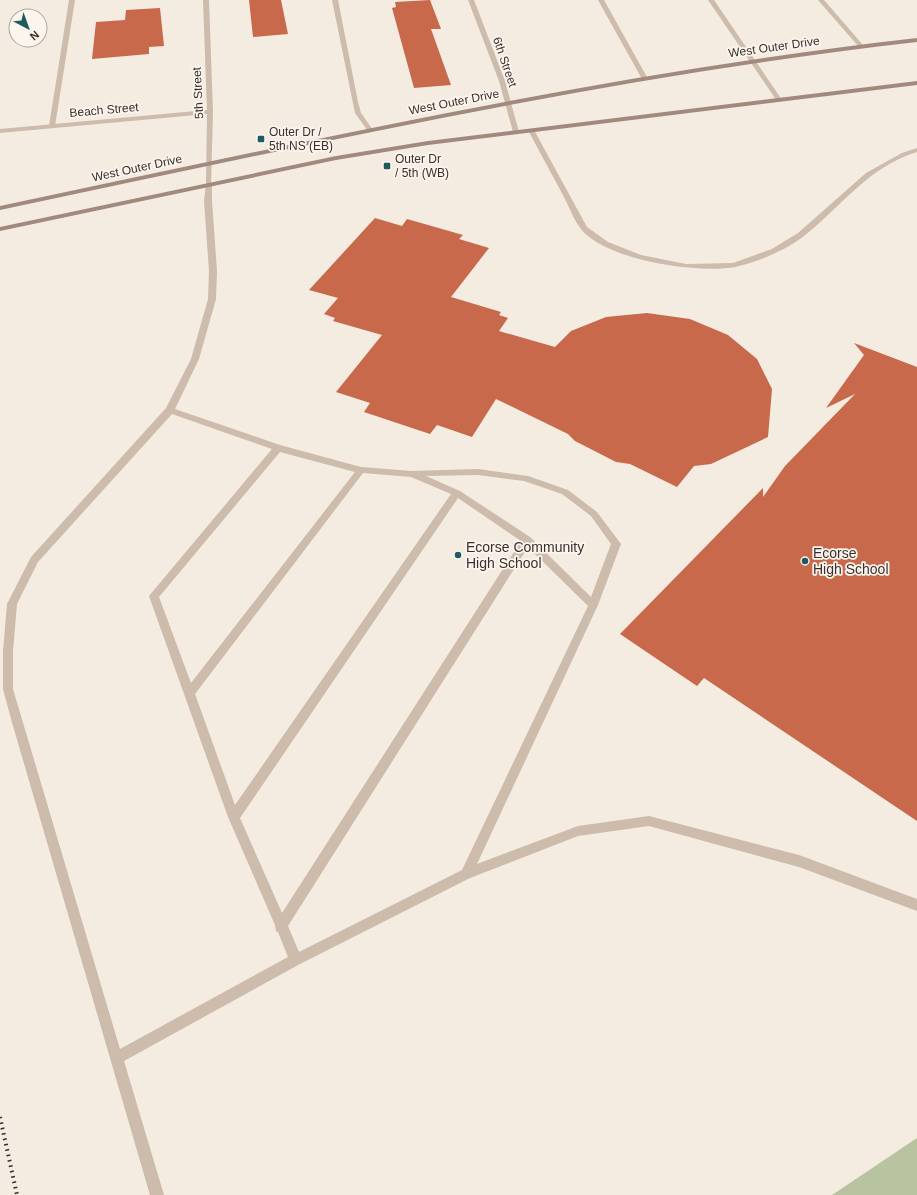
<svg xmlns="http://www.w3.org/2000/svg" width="917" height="1195" font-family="Helvetica,sans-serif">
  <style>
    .green { fill: #b8c4a0 }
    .building { fill: #c8694b }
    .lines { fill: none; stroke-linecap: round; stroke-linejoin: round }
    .service { fill: #cdbbac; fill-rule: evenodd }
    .minor { fill: #cdbbac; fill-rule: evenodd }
    .secondary { fill: #a18a7d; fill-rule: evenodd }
    .rail { stroke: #3b302b; stroke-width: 4; stroke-dasharray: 1.5 4; stroke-linecap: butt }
    .poi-dot { fill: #1f5a5e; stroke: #fbf5ee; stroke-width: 1.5 }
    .labels { text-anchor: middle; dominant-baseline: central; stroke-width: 3.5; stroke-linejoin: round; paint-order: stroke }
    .far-street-label { font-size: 12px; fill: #3b302b; stroke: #fbf5ee }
    .far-poi-label { font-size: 12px; fill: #3b302b; stroke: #fbf5ee; text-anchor: start }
    .poi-label { font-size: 14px; fill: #3b302b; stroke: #fbf5ee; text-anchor: start }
  </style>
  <rect width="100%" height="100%" fill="#f4ebe1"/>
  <path class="green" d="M917,1138V1195H832Z"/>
  <g class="building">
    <path d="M249,0H281L288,34L253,37Z"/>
    <path d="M430,0L441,29H431L451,85L414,88L392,8L396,7L395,2Z"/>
    <path d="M160,8L164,46L149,47V54L92,59L96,22L125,20L126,10Z"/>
    <path d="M375,218L402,226L407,219L463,235L459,239L489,248L451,297L501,312L499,315L508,318L499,331L555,347L571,331L606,317L647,313L690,319L728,335L757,359L772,389L768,437L711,464L694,466L677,487L630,464L616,462L575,441L568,434L496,399L472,437L437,425L430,434L364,412L370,403L336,392L382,335L333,321L335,318L324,314L338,298L309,290Z"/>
    <path d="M854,343L917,367V821L704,678L697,686L620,634L763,488V497L785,466L855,394L826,408L864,355Z"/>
  </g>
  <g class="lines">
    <g class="service">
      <path d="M69,0H75L55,126L52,128L49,126Z"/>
      <path d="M332,0H338L358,102L361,113L373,130L372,131H368L355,113Z"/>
      <path d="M598,0H604L648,79L647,80L642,79Z"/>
      <path d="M818,0H824L863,45V47H859Z"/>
      <path d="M529,129L534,130L587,227L608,242L641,255L686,264L733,263L772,249L798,233L866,173L902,153L917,148V152C868,167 842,206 804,236C786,250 758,262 735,267C698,274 605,260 581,229C574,220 570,209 565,199C553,176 540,153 528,130Z"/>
      <path d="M209,182L212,184V201L217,271L216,299L199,359L175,409L280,445L361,467L412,471L478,469L528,476L568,490L597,512L621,544L598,605L477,864L578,826L649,816L799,855L917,899V911L799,867L649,826L578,836L470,878L300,964L124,1061L164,1195H150L11,719L3,689V651L7,604L31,557L166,408L191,359L208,299L209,271L204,201L206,184ZM172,414L272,449L149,596L228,817L275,925L276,931L278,932L288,957L120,1049L13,689V651L17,604L38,562ZM280,452L355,472L191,683L159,597ZM363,473L411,477L451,494L235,805L195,694ZM478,475L524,481L562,494L591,516L611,544L591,597L530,537L460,491L426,476ZM458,498L521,541L282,913L240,818ZM528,547L588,606L462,870L299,952L288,926Z"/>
    </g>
    <g class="minor">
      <path d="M203,0H209L213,112L211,185L206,184L207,114L0,133V129L207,110Z"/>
      <path d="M468,0H474L505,81L519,132L518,133L513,132L499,81Z"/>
      <path d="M708,0H714L782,100L781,101H777Z"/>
    </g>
    <g class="secondary">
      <path d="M917,38V42C608,77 304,146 0,210V206C304,142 608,73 917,38Z"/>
      <path d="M917,81V85L428,145L336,160L0,231V227L336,156L428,141Z"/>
    </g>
    <path class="rail" d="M0,1117L17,1195"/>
  </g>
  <g class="poi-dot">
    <rect x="257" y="135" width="8" height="8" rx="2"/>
    <rect x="383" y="162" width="8" height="8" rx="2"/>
    <circle cx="458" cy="555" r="4"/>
    <circle cx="805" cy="561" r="4"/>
  </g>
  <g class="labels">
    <g class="far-street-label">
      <text transform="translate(774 47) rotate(-8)">West Outer Drive</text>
      <text transform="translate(505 62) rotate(71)">6th Street</text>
      <text transform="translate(198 93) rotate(-93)">5th Street</text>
      <text transform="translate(454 102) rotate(-11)">West Outer Drive</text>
      <text transform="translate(104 110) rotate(-5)">Beach Street</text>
      <text transform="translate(137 168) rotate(-12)">West Outer Drive</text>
    </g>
    <g class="far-poi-label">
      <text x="269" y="132">Outer Dr /<tspan x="269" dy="14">5th NS (EB)</tspan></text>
      <text x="395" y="159">Outer Dr<tspan x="395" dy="14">/ 5th (WB)</tspan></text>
    </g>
    <g class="poi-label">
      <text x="466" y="547">Ecorse Community<tspan x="466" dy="16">High School</tspan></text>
      <text x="813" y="553">Ecorse<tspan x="813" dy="16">High School</tspan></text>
    </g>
  </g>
  <g transform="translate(28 28) rotate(139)"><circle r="19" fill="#fbf5ee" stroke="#aea6a0"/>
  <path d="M0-3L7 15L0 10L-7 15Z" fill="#1f5a5e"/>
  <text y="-6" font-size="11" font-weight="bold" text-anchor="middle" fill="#3b302b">N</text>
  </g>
</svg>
